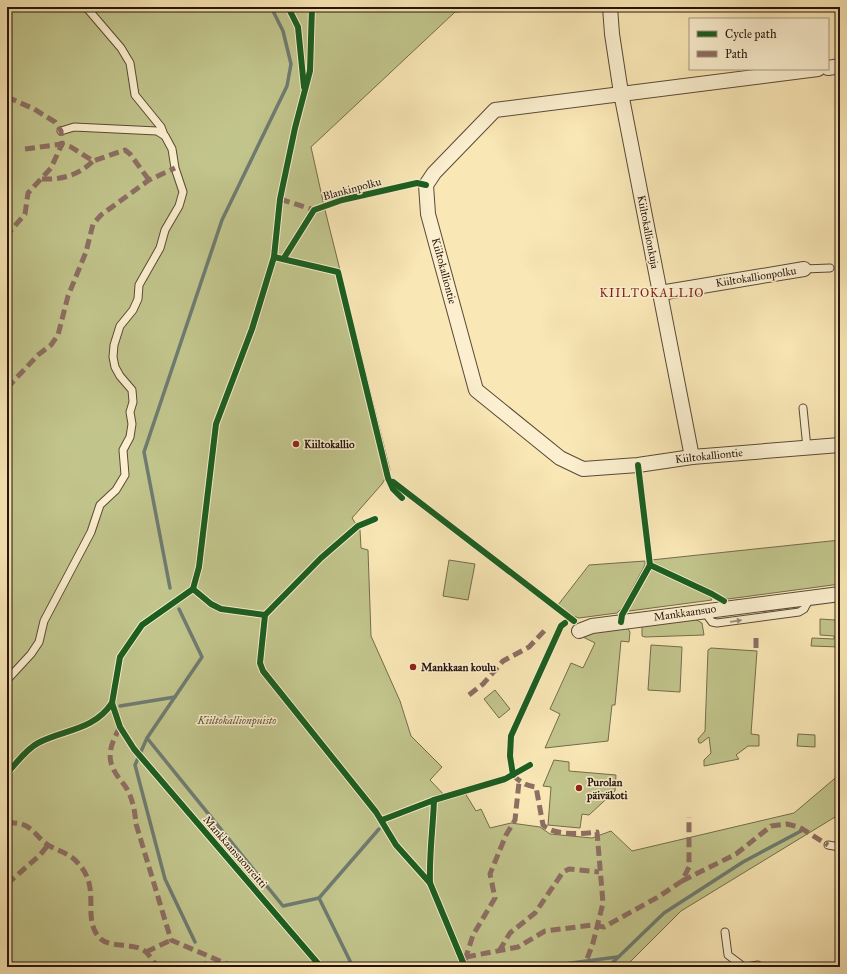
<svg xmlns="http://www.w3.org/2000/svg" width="847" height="974" font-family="'IM FELL Great Primer',serif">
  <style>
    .green { fill: #c1c48b; stroke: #746c4c }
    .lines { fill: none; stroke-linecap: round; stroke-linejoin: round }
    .stream { stroke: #6e7b70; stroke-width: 3.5 }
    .lane-casing { stroke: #5b4937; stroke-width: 9 }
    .street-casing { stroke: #5b4937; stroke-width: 16 }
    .lane { stroke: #fbefcf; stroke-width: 7 }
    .street { stroke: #fbefcf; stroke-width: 14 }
    .quiet { stroke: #8d6e63; stroke-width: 5; stroke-dasharray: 10 5; stroke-linecap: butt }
    .cycleway-casing { stroke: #fbefcf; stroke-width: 8 }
    .cycleway { stroke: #1b5e20; stroke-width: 6 }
    .oneway { fill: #9b8c78 }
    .poi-dot { fill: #8f2418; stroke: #fbefcf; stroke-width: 1.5 }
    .labels { text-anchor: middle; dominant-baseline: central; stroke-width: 3; stroke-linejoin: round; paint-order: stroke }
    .street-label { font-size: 11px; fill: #26140d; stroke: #fbefcf }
    .poi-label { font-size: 11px; font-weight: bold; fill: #26140d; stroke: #fbefcf; text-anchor: start }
    .park-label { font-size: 11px; font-style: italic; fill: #5c5239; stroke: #fbefcf }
    .neighbourhood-label { font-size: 12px; letter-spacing: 1px; fill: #7a1f14; stroke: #fbefcf }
  </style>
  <rect width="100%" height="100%" fill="#f9e7b5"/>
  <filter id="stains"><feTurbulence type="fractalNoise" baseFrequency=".005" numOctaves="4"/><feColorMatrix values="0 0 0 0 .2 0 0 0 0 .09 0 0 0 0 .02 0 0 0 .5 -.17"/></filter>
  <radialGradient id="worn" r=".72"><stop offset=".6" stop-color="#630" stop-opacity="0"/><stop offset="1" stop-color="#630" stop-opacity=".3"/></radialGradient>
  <g class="green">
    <path d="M7,7H521L455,12L311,147L325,210L390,470L382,484L352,518L360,530L361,548L368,550L371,636L400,701L411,736L442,767L430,780L447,798L465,793L476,811L481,809L490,828L511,823L540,827L550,834L592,838L611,831L632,851L794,813L840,774V814L681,911L625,967H7Z"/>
    <path d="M840,540V584L728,599L653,565L651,560Z"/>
    <path d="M449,560L475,564L468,600L443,596Z"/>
    <path d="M645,561V565L622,608L617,613L579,618L573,616L558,605L589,565Z"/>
    <path d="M653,569L709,595L712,600L629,611L627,608L647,572Z"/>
    <path d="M837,614H840V647L811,646L812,638L834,639V636L820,635V619L835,620Z"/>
    <path d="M693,618L702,623L704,635L645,637L642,636V627L644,624Z"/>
    <path d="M627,627L630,632L629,642L621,641L615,705H612L608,741L545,748L560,714L550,709L571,663L583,668L595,643L583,637L586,634Z"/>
    <path d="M651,645L682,647L680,692L648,690Z"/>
    <path d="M711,648L757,651L751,734L759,735V746H748L736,755L739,759L704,766V760L711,753L709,737L701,743H699L698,739L705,731L708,650Z"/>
    <path d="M495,690L510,709L499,718L484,699Z"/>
    <path d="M798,734L815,735V747L797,746Z"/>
    <path d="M554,760L569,762V771L616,775L615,791L589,815L582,814L580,828L548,825L551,787L543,786Z"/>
  </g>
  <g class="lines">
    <g class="stream">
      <path d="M170,588L144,452L222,220L287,86L291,64L283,31L271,7"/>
      <path d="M179,609L202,657L147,738L135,765L165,879L195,942"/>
      <path d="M120,706L175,697"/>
      <path d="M147,738L283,906L319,898"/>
      <path d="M205,963L207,967"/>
      <path d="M353,967L319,898L379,829"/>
      <path d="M541,967L617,957"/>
      <path d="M608,967L664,913L743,862L801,831"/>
    </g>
    <defs>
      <g id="lane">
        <path d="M86,7L121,48L130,63L135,95L161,127L164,135"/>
        <path d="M804,269L830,268"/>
        <path d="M803,408L807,448"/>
        <path d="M704,611L712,622L717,623L799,612L804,609L810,598"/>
        <path d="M7,680L31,654L39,642L44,621L91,532L100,505L116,490L125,475L123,450L130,437L132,424L130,412L133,402L132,390L120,376L115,367L113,357L114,345L120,326L133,310L138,299L139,285L160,248L165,230L179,206L183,192L175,168L172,149L165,136L157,131L74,127L61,131"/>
        <path d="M828,845L840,847"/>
        <path d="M725,932L728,955L744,967"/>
        <path d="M746,967L758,965L759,967"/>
      </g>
      <g id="street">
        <path d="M610,7L612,34L621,93L692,457"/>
        <path d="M828,68L840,66"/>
        <path d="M818,69L495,110L434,173L426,185L428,214L476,390L560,458L583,469L638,465L692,457L840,445"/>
        <path d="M660,293L804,269"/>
        <path d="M579,631L592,626L840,594"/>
      </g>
    </defs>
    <use href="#lane" class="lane-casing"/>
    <use href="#street" class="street-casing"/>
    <use href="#lane" class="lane"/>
    <use href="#street" class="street"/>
    <g class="quiet">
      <path d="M7,97L34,109L55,122L61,131L62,144L51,168L28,193L25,214L7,235"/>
      <path d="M25,149L62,144L71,147L93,161L125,150L130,154L149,180"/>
      <path d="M42,179C62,180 79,175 93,161"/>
      <path d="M280,199L314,210"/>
      <path d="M7,388L38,355L51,345L58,335L68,296L86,252L93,224L101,215L149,180L175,168"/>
      <path d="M756,638V651"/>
      <path d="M469,695L483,684L503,661L529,647L547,628"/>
      <path d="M120,727C113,740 106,754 113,768C116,776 123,782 127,789C133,800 135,812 136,824L171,940L234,967"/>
      <path d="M513,775C520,782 526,786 536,787L543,825C554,836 583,834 597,832L603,903L593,943L584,967"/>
      <path d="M7,823C32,821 33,835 48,845C58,851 69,853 77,862C102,887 82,916 98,936C108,950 133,941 146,952C150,956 154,962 157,967"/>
      <path d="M682,881L736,854L771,826L787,824L799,827L828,845"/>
      <path d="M7,884L40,855L48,845"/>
      <path d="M499,951L510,933L535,913L563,872L569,869L599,872"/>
      <path d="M146,952L171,940"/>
      <path d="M466,957L518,947L545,931L593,925L604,927L658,897L682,881L689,867V817"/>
      <path d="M465,960L473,935L495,898L490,874L506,835L515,820L519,782"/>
    </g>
    <defs>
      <g id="cycleway">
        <path d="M288,7L298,27L304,87"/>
        <path d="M312,7L310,71L295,128L280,199L274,257L252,329L216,424L199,567L193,589L142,625L120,657L112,703L120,727L134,749L321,967"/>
        <path d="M274,257L338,272L388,478L393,489L402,498"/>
        <path d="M284,258L314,210L342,200L417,183L426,185"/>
        <path d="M638,465L650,565L712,594L724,601"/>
        <path d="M393,482L574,621"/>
        <path d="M375,519L358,526L321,558L265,615L260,663L263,671L376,812L396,845L430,883L465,967"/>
        <path d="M193,589L211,604L221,609L265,615"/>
        <path d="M621,622L622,615L650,565"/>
        <path d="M7,773C17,763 25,750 38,743C65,729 93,731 112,703"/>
        <path d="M513,775L510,756L511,736L561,626L565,623"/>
        <path d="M434,800L505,779L530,765"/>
        <path d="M382,820L434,800C433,828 429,855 430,883"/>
      </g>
    </defs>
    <use href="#cycleway" class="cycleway-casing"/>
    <use href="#cycleway" class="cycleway"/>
  </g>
  <defs><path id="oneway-solid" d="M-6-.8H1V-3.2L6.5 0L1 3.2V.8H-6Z"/></defs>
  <use class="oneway" href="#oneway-solid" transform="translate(736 621) rotate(-8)"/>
  <g class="poi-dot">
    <circle cx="296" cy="444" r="4"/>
    <circle cx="413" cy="667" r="4"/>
    <circle cx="579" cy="788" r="4"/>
  </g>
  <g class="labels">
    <g class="street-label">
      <text transform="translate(352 189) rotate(-15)">Blankinpolku</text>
      <text transform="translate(648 232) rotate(79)">Kiiltokallionkuja</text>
      <text transform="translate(444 271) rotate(75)">Kiiltokalliontie</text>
      <text transform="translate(756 277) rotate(-9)">Kiiltokallionpolku</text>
      <text transform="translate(709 456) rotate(-6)">Kiiltokalliontie</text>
      <text transform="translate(685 613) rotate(-8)">Mankkaansuo</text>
      <text transform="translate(235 852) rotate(49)">Mankkaansuonreitti</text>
    </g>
    <g class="poi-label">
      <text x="304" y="444">Kiiltokallio</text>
      <text x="421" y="667">Mankkaan koulu</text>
      <text x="587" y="782">Purolan<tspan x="587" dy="13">päiväkoti</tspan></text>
    </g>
    <g class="park-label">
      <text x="237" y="720">Kiiltokallionpuisto</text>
    </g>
    <g class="neighbourhood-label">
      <text x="652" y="293">KIILTOKALLIO</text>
    </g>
  </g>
  <rect width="847" height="974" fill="none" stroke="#f9e7b5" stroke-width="24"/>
  <rect x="8" y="8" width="831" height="958" fill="none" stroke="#26140d" stroke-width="2"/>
  <rect x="12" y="12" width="823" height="950" fill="none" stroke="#26140d"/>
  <rect x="689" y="18" width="140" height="52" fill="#fbefcf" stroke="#a69781"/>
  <rect x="697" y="31" width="20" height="6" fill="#1b5e20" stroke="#a69781"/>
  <text x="725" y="38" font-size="12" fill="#26140d">Cycle path</text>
  <rect x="697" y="51" width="20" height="6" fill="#8d6e63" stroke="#a69781"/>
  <text x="725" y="58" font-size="12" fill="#26140d">Path</text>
  <rect width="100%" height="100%" filter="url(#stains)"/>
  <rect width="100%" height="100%" fill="url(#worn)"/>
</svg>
